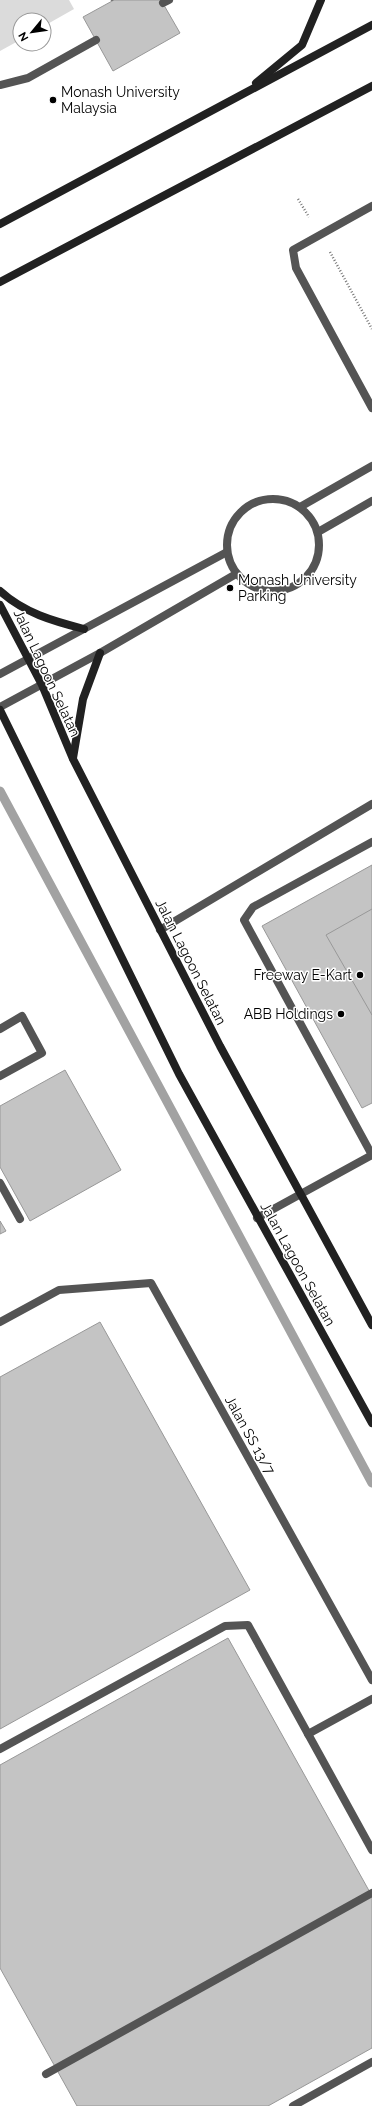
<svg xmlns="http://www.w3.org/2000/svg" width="372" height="2106" font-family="Raleway,sans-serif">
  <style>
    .green { fill: #dbdbdb }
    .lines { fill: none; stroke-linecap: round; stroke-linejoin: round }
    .stream { stroke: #a2a2a2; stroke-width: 9 }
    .building { fill: #c4c4c4; stroke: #989898 }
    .path { stroke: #767676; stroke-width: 2.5; stroke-dasharray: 1 2; stroke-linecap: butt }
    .service { stroke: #545454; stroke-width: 8 }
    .minor { stroke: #545454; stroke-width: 8 }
    .secondary { stroke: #212121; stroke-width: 8 }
    .poi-dot { fill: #000; stroke: #fff; stroke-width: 1.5 }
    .labels { text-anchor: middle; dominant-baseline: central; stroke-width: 3; stroke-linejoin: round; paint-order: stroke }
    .poi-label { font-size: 14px; fill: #000; stroke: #fff; text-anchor: start }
    .street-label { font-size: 14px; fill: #000; stroke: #fff }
  </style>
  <rect width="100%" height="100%" fill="#fff"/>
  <path class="green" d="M0,0H69L74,9L44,26V20H20V40L0,51Z"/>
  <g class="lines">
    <path class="stream" d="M0,791L372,1483"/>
  </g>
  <g class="building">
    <path d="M114,0H161L180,33L113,71L83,17Z"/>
    <path d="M372,865V1103L362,1108L262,926Z"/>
    <path d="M372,909V1015L326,935Z"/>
    <path d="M65,1070L121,1170L30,1221L0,1167V1106Z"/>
    <path d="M0,1221L6,1231L0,1234Z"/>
    <path d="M100,1322L250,1590L0,1729V1377Z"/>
    <path d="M228,1638L372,1896V2048L268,2106H77L0,1968V1765Z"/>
  </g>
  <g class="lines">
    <g class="path">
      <path d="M112,0V1"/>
      <path d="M298,199L309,217"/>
      <path d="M330,252L372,329"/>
    </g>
    <g class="service">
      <path d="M163,3L169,0"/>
      <path d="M0,85L28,78L96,40"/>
      <path d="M372,206L293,250L296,268L372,408"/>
      <circle cx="273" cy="545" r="46"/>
      <path d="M300,507L372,466"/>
      <path d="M318,532L372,501"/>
      <path d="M0,674L227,552"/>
      <path d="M0,707L100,653L236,574"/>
      <path d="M372,842L253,907L244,920L372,1155"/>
      <path d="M160,930L372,804"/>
      <path d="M0,1029L22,1016L42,1053L0,1076"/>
      <path d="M0,1183L20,1219"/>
      <path d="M257,1218L372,1155"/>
      <path d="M308,1734L372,1699"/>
      <path d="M0,1749L225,1626L248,1625L372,1850"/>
      <path d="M46,2074L372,1893"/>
      <path d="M293,2106L372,2062"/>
    </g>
    <path class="minor" d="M0,1322L59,1290L151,1283L372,1680"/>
    <g class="secondary">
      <path d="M256,83L302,45L321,0"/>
      <path d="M0,224L372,25"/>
      <path d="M0,282L372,86"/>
      <path d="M0,591C24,613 53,621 84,629"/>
      <path d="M0,605L42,685L73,759L220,1046L372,1325"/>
      <path d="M0,710L179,1074L372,1423"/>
      <path d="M73,758L83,699L100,653"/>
    </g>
  </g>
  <g class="poi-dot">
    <circle cx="53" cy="100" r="4"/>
    <circle cx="230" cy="588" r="4"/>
    <circle cx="360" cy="975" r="4"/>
    <circle cx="341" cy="1014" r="4"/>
  </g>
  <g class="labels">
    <g class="poi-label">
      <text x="61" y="92">Monash University<tspan x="61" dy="16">Malaysia</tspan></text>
      <text x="238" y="580">Monash University<tspan x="238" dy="16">Parking</tspan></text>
      <text x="352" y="975" text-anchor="end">Freeway E-Kart</text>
      <text x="333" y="1014" text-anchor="end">ABB Holdings</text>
    </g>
    <g class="street-label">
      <text transform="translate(47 673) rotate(65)">Jalan Lagoon Selatan</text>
      <text transform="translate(191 962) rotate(63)">Jalan Lagoon Selatan</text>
      <text transform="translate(298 1264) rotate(61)">Jalan Lagoon Selatan</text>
      <text transform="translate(250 1435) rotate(61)">Jalan SS 13/7</text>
    </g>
  </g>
  <g transform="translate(32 32) rotate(241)"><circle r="19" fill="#ffffff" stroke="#999999"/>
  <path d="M0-3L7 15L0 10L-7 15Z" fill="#000000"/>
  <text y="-6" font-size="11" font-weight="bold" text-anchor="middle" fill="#000000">N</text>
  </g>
</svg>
